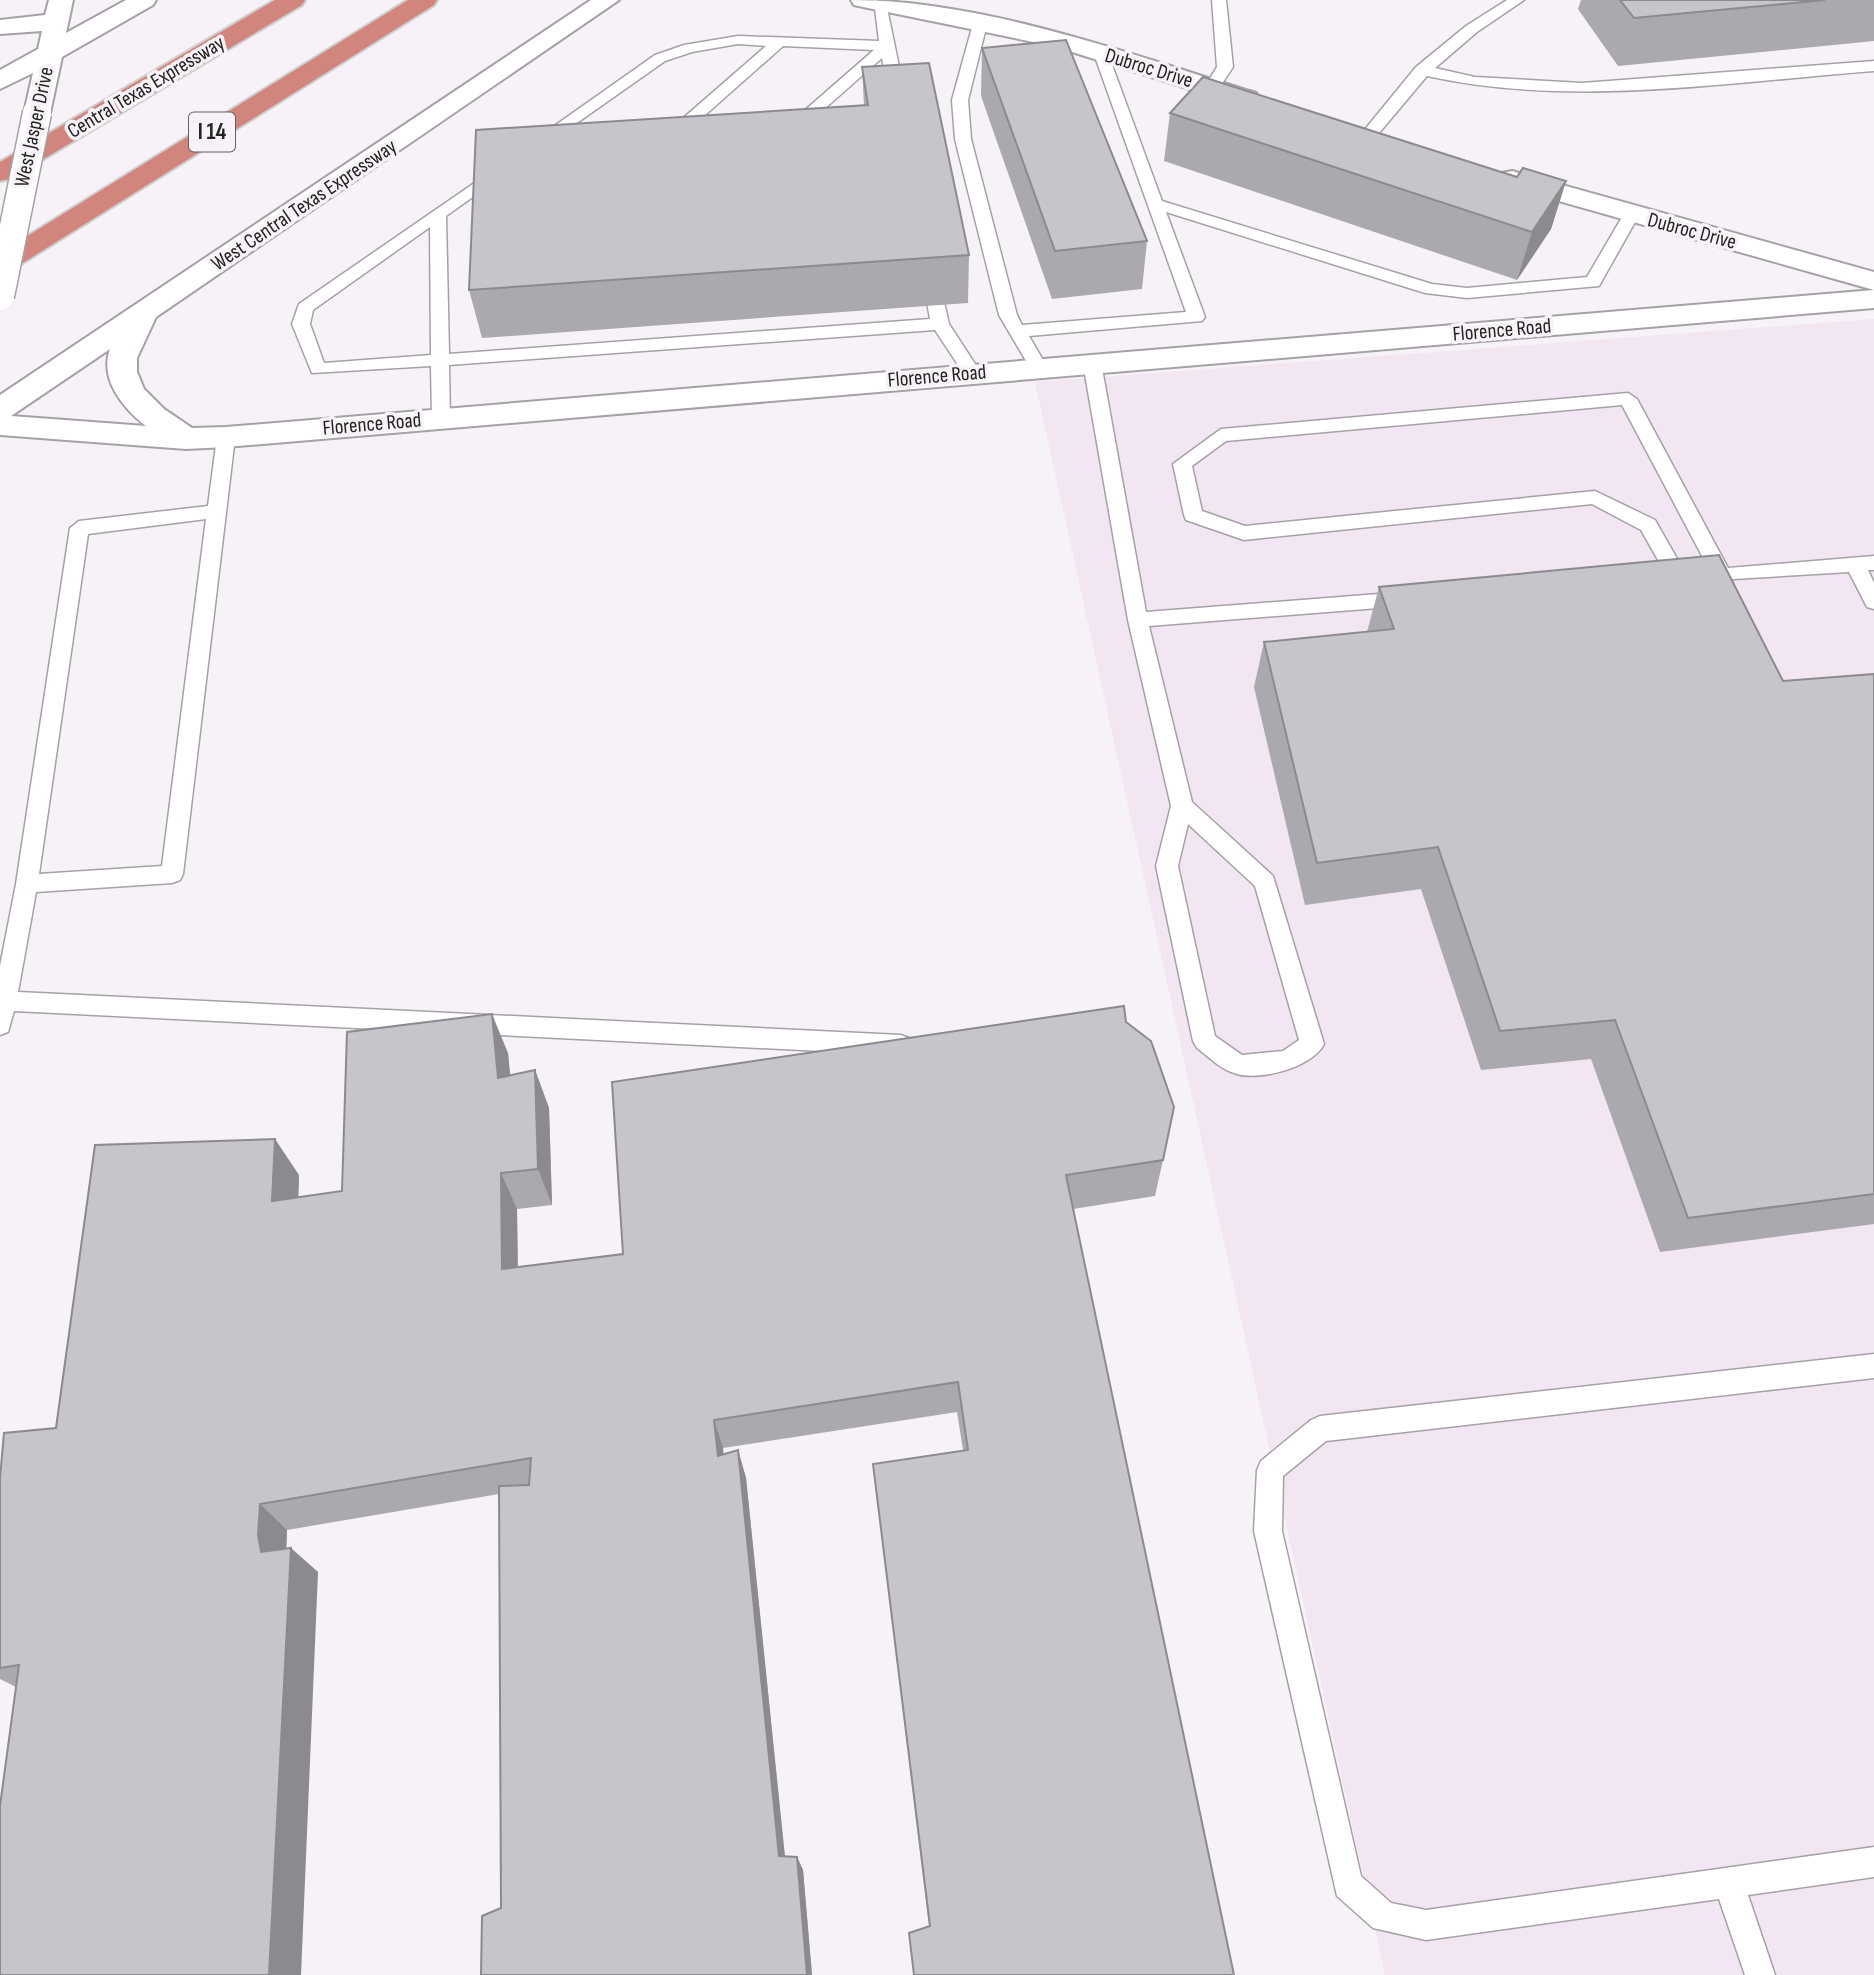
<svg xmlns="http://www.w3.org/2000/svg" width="1874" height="1975" font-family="'Sofia Sans Condensed',sans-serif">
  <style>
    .built { fill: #f1e6f1 }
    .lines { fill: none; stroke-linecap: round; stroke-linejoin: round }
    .lane-casing { stroke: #a5a1a6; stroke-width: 3 }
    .street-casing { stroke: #a5a1a6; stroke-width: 4 }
    .secondary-casing { stroke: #a5a1a6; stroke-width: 4 }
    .highway-casing { stroke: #cfcecf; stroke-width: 4 }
    .lane { fill: #fff; fill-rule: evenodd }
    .street { fill: #fff; fill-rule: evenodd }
    .secondary { fill: #fff; fill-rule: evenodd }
    .highway { fill: #d2857c; fill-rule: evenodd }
    .secondary-bridge-casing { stroke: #a5a1a6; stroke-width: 31; stroke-linecap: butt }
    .secondary-bridge { stroke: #fff; stroke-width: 28 }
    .wall { fill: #aaa9af }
    .shaded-wall { fill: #8b8a8e }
    .building { fill: #c6c5cb; stroke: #8b8a8e; stroke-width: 2 }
    .labels { text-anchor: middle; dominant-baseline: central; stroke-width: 7; stroke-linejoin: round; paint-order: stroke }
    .far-street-label { font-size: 21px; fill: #242224; stroke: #f7f2f7 }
    .shield { fill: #f7f2f7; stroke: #636063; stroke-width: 2 }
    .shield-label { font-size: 23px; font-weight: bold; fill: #242224 }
  </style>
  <rect width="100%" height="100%" fill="#f7f2f7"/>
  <path class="built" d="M1874,319V1975H1385L1035,382Z"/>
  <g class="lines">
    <defs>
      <g id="lane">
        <path d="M874,0L886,3L905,96L902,99H892L889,96L882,58L805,126H789V120L796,118L874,50L783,46L685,133H673V127L766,46L738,44L692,52L665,61L547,144H535L533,141L655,55L684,45L738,36L879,41Z"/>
        <path d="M1212,0H1226L1233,67L1217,91L1212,93L1204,88L1217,67Z"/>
        <path d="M1507,0H1524L1477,32L1435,68L1475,77L1582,83L1874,61V71C1728,82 1572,108 1427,76L1374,139H1362V133L1416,67L1466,26Z"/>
        <path d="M980,20L987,24L968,100L971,139L1017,315L1022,325L1186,312L1094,54L1101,50L1108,54L1162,201L1432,284L1467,288L1587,277L1625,212H1637L1639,215L1599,286L1467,298L1425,293L1166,212L1205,317L1202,321L1029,336L1047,367L1044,371H1032L999,315L955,139L952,100L973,24Z"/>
        <path d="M499,166L507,171L505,174L446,216L449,354L930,319L922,275L930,270L938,275L949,324L981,373L978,377H966L935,330L449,365L450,419L441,425L432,419L431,366L312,373L292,324L299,304ZM430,227L431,355L324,363L310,324L313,310Z"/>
        <path d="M1092,357L1101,363L1146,612L1404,592L1414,599L1404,606L1149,626L1192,802L1273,876L1324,1044C1312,1068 1257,1082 1234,1073C1220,1069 1208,1056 1197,1048L1193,1041L1156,866L1171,806L1128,620L1083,363ZM1188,824L1255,886L1299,1040L1283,1051L1242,1055L1215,1036L1178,866Z"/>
        <path d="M1628,393L1637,399L1728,568L1874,556V570H1868L1874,583V609L1867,607L1849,572L1700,581L1697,576L1700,571L1709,569L1622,405L1226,441L1192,466L1202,511L1245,526L1595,491L1655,520L1688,578L1685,583H1671L1641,530L1592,504L1244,540L1186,520L1184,515L1173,464L1221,429Z"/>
        <path d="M226,431L235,437L183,874L180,880L172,883L36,892L18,992L901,1035L909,1038L913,1045L909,1052L901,1055L14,1011L8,1032L0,1035V966L16,884L70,528L79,521L208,506L217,437ZM206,519L162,866L39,874L88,534Z"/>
        <path d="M1874,1354V1378L1326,1441L1283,1476L1282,1531L1361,1876L1391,1903L1426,1910L1874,1847V1877L1748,1895L1775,1975H1745L1719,1899L1426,1940L1373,1928L1337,1896L1254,1531L1257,1470L1261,1461L1311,1420L1320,1416Z"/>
      </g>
      <g id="street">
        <path d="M851,0C983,0 1130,54 1256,93L1260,99L1256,105L1247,107L1053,46L863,7L854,5Z"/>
        <path d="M1512,171L1874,272V290L1502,185L1498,179L1502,173Z"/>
      </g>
      <g id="secondary">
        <path d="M49,0H73L66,33L126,0H156L153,5L62,57L50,113L46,119H28L24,113L33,73L0,89V70L38,49L42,31L0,34V20L45,15Z"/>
        <path d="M591,0H619L156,317L137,358V372L144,389L164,409L192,428L226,427L1874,290V308L226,447L186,449L0,435V395ZM110,349C99,379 123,408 146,426L11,416Z"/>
      </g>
      <g id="highway">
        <path d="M275,0H305L302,5L10,179L0,181V162Z"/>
        <path d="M408,0H437L434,5L10,271L0,274V253Z"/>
      </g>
    </defs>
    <use href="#lane" class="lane-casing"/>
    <use href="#street" class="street-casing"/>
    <use href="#secondary" class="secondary-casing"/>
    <use href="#highway" class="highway-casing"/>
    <use href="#lane" class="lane"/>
    <use href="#street" class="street"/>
    <use href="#secondary" class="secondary"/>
    <use href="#highway" class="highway"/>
    <defs>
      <path id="secondary-bridge" d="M0,296L37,113"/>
    </defs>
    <use href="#secondary-bridge" class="secondary-bridge-casing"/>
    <use href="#secondary-bridge" class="secondary-bridge"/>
  </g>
  <g class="wall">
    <path d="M1581,0H1874V41L1618,66L1578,9Z"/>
    <path d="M982,48L1147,241L1142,289L1052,299L981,96Z"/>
    <path d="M862,67L969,255L968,303L482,338L469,290L864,105Z"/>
    <path d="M1170,113L1517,177L1566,181L1551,229L1517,280L1164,161Z"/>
    <path d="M1379,587L1783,681L1874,674V1224L1660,1252L1591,1059L1481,1070L1421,889L1305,905L1254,687L1264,642L1367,632Z"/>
    <path d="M1126,1022L1163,1160L1155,1196L1073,1209L1234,1975L929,1926L873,1464L963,1450L957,1412L723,1448V1455L738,1450L746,1478L785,1856L797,1857L803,1870L812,1975H481L501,1908L499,1494L287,1530L286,1549L318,1572L16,1687L0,1679V1478L56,1428L299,1175L298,1197L342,1191L508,1053L510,1075L535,1070L549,1108L552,1205L517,1209L518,1267L623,1254Z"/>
  </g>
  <g class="shaded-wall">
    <path d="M1566,181L1551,229L1517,280L1532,232Z"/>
    <path d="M492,1014L508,1053L514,1115L498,1078Z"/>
    <path d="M535,1070L549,1108L552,1205L538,1169Z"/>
    <path d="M275,1139L299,1175L297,1236L272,1201Z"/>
    <path d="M501,1173L517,1209L518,1302L502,1269Z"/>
    <path d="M714,1420L723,1448L727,1483L718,1456Z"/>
    <path d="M738,1450L746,1478L786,1868L779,1856Z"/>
    <path d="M260,1504L287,1530L286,1560L261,1552L258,1535Z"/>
    <path d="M291,1548L318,1572L301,1975H269Z"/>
    <path d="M797,1857L803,1870L812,1975H807Z"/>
  </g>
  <g class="building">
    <path d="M1620,0H1825L1634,18Z"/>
    <path d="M1066,40L1147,241L1055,251L982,48Z"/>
    <path d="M929,63L969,255L469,290L476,130L868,105L862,67Z"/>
    <path d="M1203,77L1517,177L1523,168L1566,181L1532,232L1170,113Z"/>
    <path d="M1719,555L1783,681L1874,674V1194L1688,1218L1615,1020L1500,1031L1438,847L1317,863L1264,642L1394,629L1379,587Z"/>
    <path d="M1124,1006L1126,1022L1151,1041L1174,1107L1163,1160L1066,1175L1234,1975H914L909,1933L930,1926L873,1464L968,1450L958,1382L714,1420L718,1456L738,1450L779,1856L797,1857L807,1975H481L482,1916L501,1908L499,1486L529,1485L531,1458L260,1504L258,1535L261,1552L291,1548L269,1975H0V1806L19,1665L0,1668V1478L4,1433L56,1428L95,1145L275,1139L272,1201L342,1191L347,1032L492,1014L498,1078L535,1070L538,1169L501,1173L502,1269L623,1254L612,1082Z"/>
  </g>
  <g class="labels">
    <g class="far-street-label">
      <text transform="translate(1149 68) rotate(17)">Dubroc Drive</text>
      <text transform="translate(146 87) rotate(-31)">Central Texas Expressway</text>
      <text transform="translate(34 127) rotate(-78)">West Jasper Drive</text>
      <text transform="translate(304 205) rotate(-34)">West Central Texas Expressway</text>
      <text transform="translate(1692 231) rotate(15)">Dubroc Drive</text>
      <text transform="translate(1502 330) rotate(-5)">Florence Road</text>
      <text transform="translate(937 376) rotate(-5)">Florence Road</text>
      <text transform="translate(372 424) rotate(-5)">Florence Road</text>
    </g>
    <rect class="shield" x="189" y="112.5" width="46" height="39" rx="5"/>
    <g class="shield-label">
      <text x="212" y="132">I 14</text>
    </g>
  </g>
</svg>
